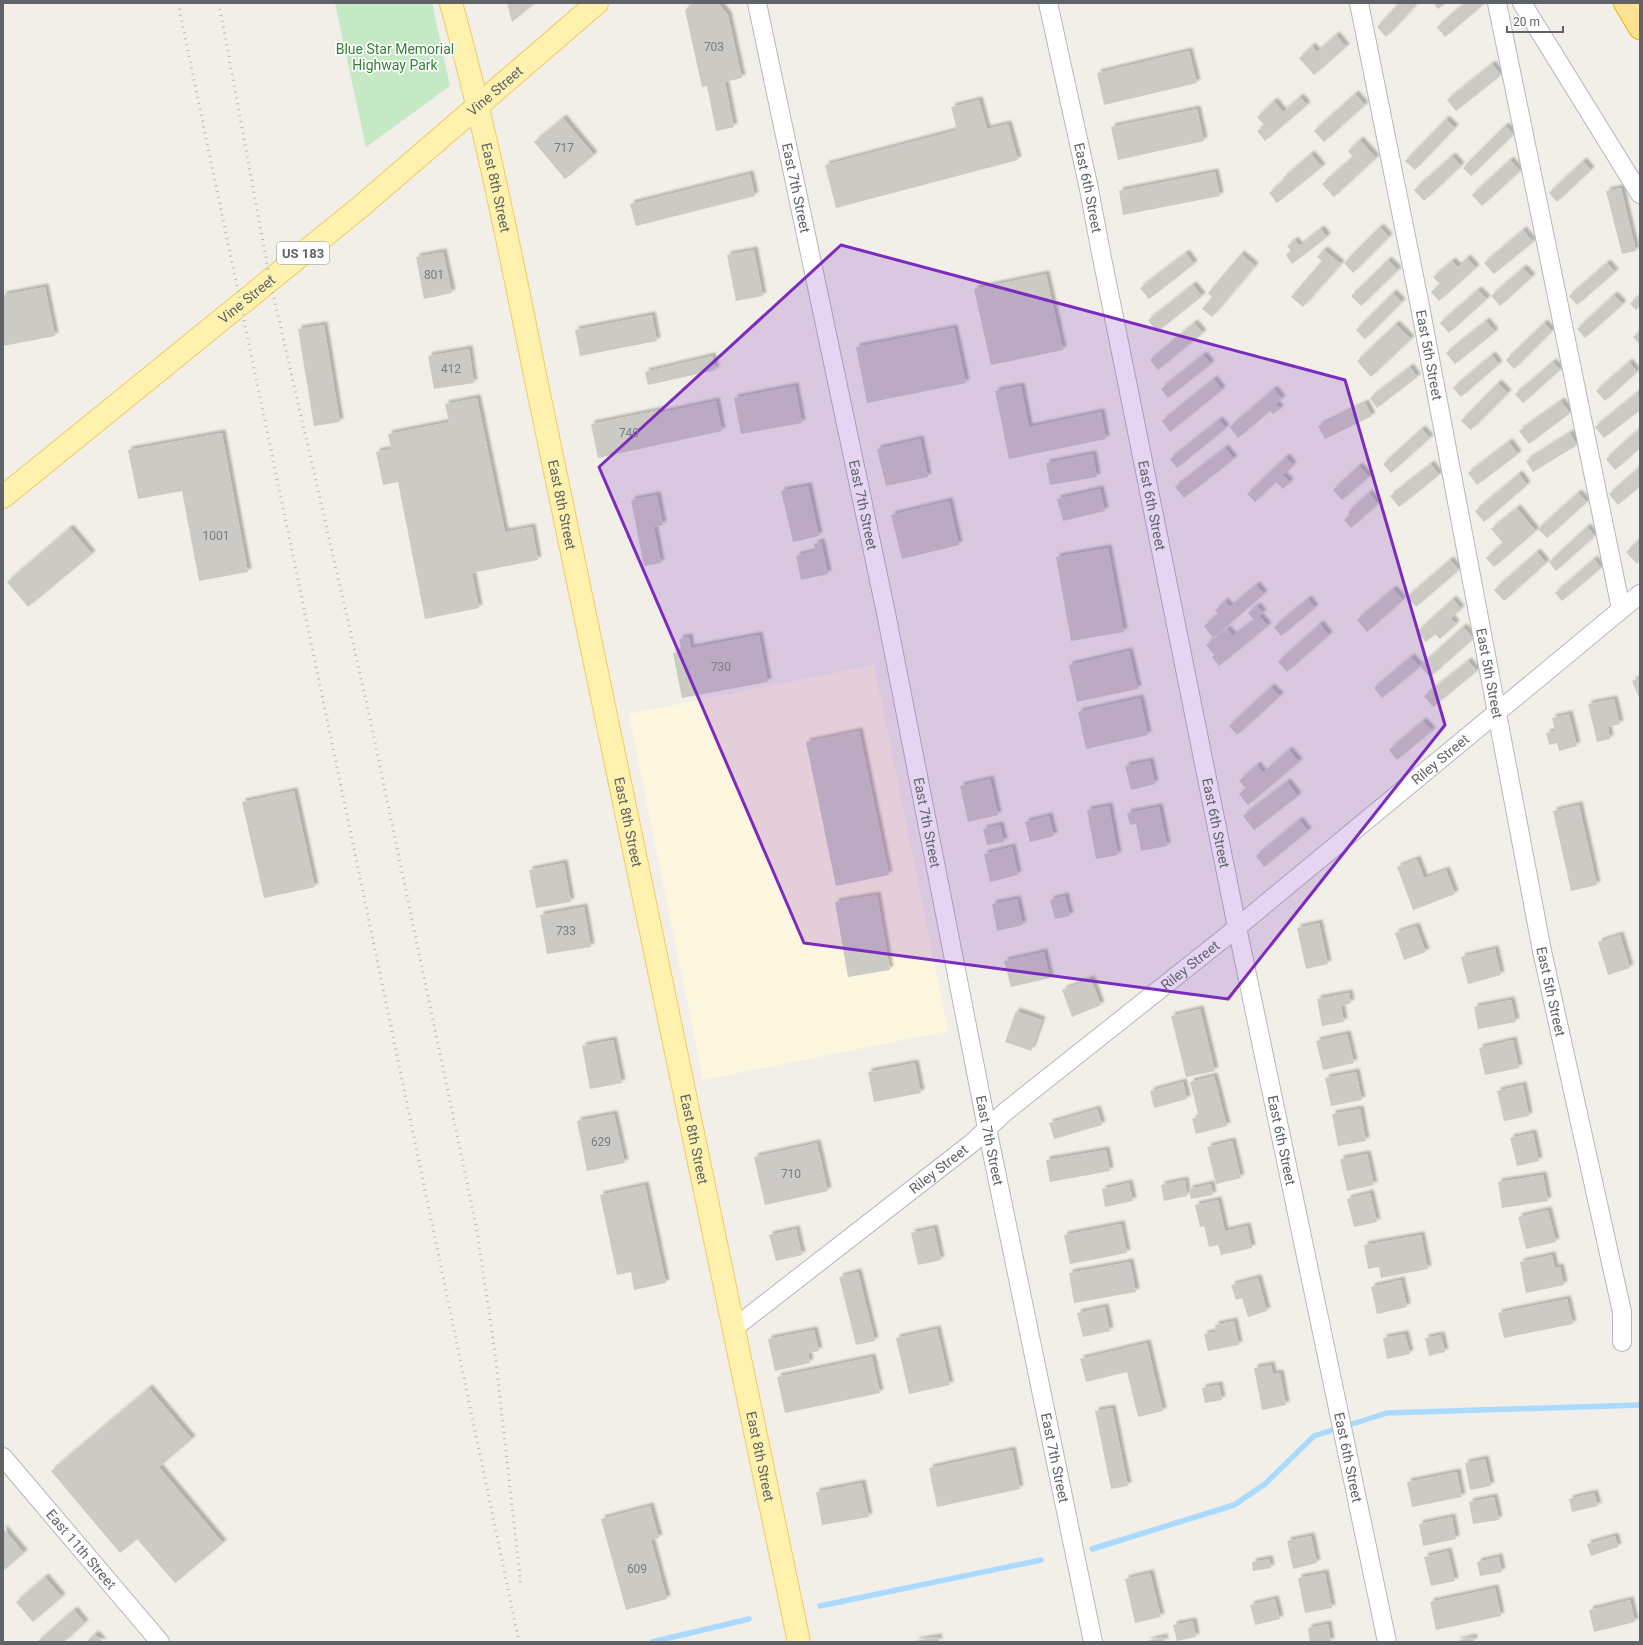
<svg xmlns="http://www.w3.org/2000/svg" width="1643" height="1645" font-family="Roboto,sans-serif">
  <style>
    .commercial { fill: #fef7e0 }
    .green { fill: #c5e8c5 }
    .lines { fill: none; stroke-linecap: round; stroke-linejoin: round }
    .stream { stroke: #aadaff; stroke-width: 5.5 }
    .building { fill: #cccac5; filter: url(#shadow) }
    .minor-casing { stroke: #b5b8bc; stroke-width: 20 }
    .major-casing { stroke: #f2c960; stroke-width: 24 }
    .highway-casing { stroke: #f9ab00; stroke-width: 24 }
    .minor { stroke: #fff; stroke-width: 18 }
    .major { stroke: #fff2af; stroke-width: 22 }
    .highway { stroke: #fde293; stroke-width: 22 }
    .rail { stroke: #b6b7b8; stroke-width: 3; stroke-dasharray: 1 5; stroke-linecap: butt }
    .marked { fill: #7b2cbf; fill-opacity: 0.2; stroke: #7b2cbf; stroke-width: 3; stroke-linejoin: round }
    .labels { text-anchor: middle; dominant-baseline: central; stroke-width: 3.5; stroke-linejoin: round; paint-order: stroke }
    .number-label { font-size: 12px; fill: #7a7d7f }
    .shield { fill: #fff; stroke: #8f9295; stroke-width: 1 }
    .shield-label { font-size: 13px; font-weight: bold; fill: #5f6368 }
    .park-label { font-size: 14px; fill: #348238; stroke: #fff }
    .street-label { font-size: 14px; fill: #5f6368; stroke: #fff }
  </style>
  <defs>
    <filter id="shadow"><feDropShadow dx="3.5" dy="-3.5" stdDeviation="1" flood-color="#0004"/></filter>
  </defs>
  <rect width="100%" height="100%" fill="#f1efe8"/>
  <path class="commercial" d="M874,665L948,1031L703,1080L629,714Z"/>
  <path class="green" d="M335,3H432L450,86L366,147Z"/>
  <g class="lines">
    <g class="stream">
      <path d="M1092,1549L1234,1505L1265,1484L1314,1436L1387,1413L1640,1405"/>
      <path d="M820,1606L1041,1560"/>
      <path d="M652,1642L749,1619"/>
    </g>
  </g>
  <g class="building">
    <path d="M507,3H535L512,22Z"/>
    <path d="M693,3H718L728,15L742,78L725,82L734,127L716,131L707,86L702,87L685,10Z"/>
    <path d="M1399,3H1418L1386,37L1377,27Z"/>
    <path d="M1433,3H1446L1438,9Z"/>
    <path d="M1465,3L1484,4L1445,37L1437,27Z"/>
    <path d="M1336,35L1346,47L1314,75L1299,58L1312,46L1317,52Z"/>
    <path d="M1189,51L1197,83L1104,105L1097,73Z"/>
    <path d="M1492,64L1501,75L1456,111L1447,100Z"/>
    <path d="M1355,94L1365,105L1324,142L1314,131Z"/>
    <path d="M1300,97L1307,105L1265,141L1257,131L1264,125L1257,117L1274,101L1283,112Z"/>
    <path d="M979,100L987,129L1008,124L1018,160L836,208L825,165L957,130L951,107Z"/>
    <path d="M1197,109L1204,141L1118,160L1111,127Z"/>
    <path d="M563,118L594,155L565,179L534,142Z"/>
    <path d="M1446,119L1455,128L1415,170L1405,161Z"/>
    <path d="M1505,126L1514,134L1471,176L1463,168Z"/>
    <path d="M1360,140L1376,158L1334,197L1322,184L1353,157L1348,151Z"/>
    <path d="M1311,154L1322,167L1277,203L1269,193L1284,180L1283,178Z"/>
    <path d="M1452,156L1461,166L1424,201L1414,190Z"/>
    <path d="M1510,160L1520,171L1482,206L1472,195Z"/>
    <path d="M1583,161L1591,170L1557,202L1549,193Z"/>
    <path d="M1215,172L1220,196L1123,215L1119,191Z"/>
    <path d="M750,174L755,196L636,226L630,204Z"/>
    <path d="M1621,188L1636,251L1622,254L1606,191Z"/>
    <path d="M1380,227L1389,237L1353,273L1344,263Z"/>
    <path d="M1321,229L1327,237L1292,264L1286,255L1291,251L1287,246L1295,240L1299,246Z"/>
    <path d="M1523,230L1533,242L1494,274L1484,263Z"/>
    <path d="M754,250L763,296L736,301L727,255Z"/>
    <path d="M1324,250L1341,264L1303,307L1291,297L1322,261L1317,257Z"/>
    <path d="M443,252L452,293L424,299L416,257Z"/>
    <path d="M1186,253L1194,264L1149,299L1140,288Z"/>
    <path d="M1241,254L1255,266L1212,317L1202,309L1212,297L1208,293Z"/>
    <path d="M1467,258L1476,268L1439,301L1431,292L1440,284L1433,277L1452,261L1458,267Z"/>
    <path d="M1388,260L1398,270L1361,306L1351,296Z"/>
    <path d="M1607,263L1615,272L1577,305L1569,296Z"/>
    <path d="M1523,268L1532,277L1500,306L1491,296Z"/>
    <path d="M1046,274L1063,350L991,365L974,289Z"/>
    <path d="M1193,285L1202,296L1157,332L1148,320Z"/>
    <path d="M45,287L55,336L3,346V295Z"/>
    <path d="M1478,290L1487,299L1449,333L1440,323Z"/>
    <path d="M1393,293L1402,302L1365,339L1356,330Z"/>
    <path d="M1640,294V306L1636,310L1630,304Z"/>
    <path d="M1614,295L1623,304L1585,338L1577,329Z"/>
    <path d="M652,315L657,341L580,356L575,330Z"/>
    <path d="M1486,321L1495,332L1455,364L1446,353Z"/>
    <path d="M1194,323L1203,333L1158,370L1150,360Z"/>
    <path d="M1544,323L1552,331L1514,369L1506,360Z"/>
    <path d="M1396,324L1411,339L1371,377L1357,361Z"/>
    <path d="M324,325L340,422L314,426L298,329Z"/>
    <path d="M954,328L966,383L867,403L856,347Z"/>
    <path d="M1640,331V345L1633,337Z"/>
    <path d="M469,349L474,383L434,389L428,356Z"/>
    <path d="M1203,355L1211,364L1168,398L1161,389Z"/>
    <path d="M1492,355L1499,364L1461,397L1453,388Z"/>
    <path d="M712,356L716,370L648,385L645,372Z"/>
    <path d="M1553,362L1560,370L1523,403L1515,394Z"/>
    <path d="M1629,362L1637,372L1605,401L1596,391Z"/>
    <path d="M1410,367L1417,377L1377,408L1370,398Z"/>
    <path d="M1214,379L1222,390L1170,432L1162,421Z"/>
    <path d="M1498,383L1508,393L1471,430L1461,421Z"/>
    <path d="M795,386L802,423L741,434L734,398Z"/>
    <path d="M1021,386L1029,427L1101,412L1106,439L1009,459L995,391Z"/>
    <path d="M1274,389L1282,399L1276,404L1280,409L1273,414L1270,411L1238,438L1230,427Z"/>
    <path d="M1637,393L1640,398V410L1604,438L1595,427Z"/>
    <path d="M477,398L505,532L532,527L538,560L472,573L479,608L425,619L398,482L383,485L376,452L391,449L388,434L449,422L445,404Z"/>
    <path d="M716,401L722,431L598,458L591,424L660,410V413Z"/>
    <path d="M1561,401L1570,413L1529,444L1519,431Z"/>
    <path d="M1365,403L1372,416L1325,439L1318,426Z"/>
    <path d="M1219,420L1226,428L1177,468L1170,459Z"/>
    <path d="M1640,428V448L1615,470L1606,459Z"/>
    <path d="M1422,429L1430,438L1391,473L1383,464Z"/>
    <path d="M222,433L248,572L199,581L182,491L138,499L128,450Z"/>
    <path d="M1570,433L1577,445L1533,472L1526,461Z"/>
    <path d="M920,439L928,477L886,486L877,449Z"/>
    <path d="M1509,442L1518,454L1477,485L1468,473Z"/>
    <path d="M1225,448L1234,459L1184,498L1175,487Z"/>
    <path d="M1093,454L1097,477L1050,485L1046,463Z"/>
    <path d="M1286,457L1293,465L1283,475L1290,482L1283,489L1276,482L1255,502L1247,494Z"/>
    <path d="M1431,464L1439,475L1399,507L1390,496Z"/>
    <path d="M1359,466L1369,477L1342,500L1333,490Z"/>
    <path d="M1640,467V486L1618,505L1609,494Z"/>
    <path d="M1519,474L1527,485L1484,522L1475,511Z"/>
    <path d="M808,486L819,536L793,542L781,491Z"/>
    <path d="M1100,489L1105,511L1063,521L1057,499Z"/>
    <path d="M1369,493L1378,504L1351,528L1344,520L1350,515L1348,512Z"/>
    <path d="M1578,493L1587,502L1547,538L1538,529Z"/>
    <path d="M657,495L663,525L654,527L661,563L644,566L631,500Z"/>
    <path d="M949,501L959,545L902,559L891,515Z"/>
    <path d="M1517,508L1536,531L1494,567L1486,558L1503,543L1491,529Z"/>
    <path d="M1587,527L1595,536L1556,571L1549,562Z"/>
    <path d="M70,528L92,554L28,607L7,582Z"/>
    <path d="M1640,539V561L1637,564L1626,552Z"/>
    <path d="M821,542L828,574L801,580L796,556L815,551L814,544Z"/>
    <path d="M1108,548L1124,632L1071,641L1056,557Z"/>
    <path d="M1537,552L1546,563L1504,601L1494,590Z"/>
    <path d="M1594,559L1601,568L1562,601L1555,593Z"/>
    <path d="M1450,560L1459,570L1416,607L1407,597Z"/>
    <path d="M1256,585L1264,594L1213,638L1204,626L1218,614L1215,610L1225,601L1230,607Z"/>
    <path d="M1393,589L1403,600L1367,632L1357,620Z"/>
    <path d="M1308,599L1315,608L1281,636L1274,627Z"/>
    <path d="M1453,599L1461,609L1451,618L1456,624L1440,639L1435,634L1426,642L1417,632Z"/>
    <path d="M1257,606L1263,613L1259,616L1268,626L1219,666L1212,657L1214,655L1206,645L1227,629L1233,636L1254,620L1248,613Z"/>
    <path d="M1320,624L1329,635L1287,672L1278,662Z"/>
    <path d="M1463,627L1474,638L1430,677L1420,666Z"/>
    <path d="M759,635L768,682L682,698L673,653L682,651L679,639L689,637L691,648Z"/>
    <path d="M1129,651L1138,689L1077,702L1069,665Z"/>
    <path d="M1411,657L1420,667L1382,698L1374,688Z"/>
    <path d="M1468,661L1477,671L1433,707L1424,696Z"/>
    <path d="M1640,678V700L1632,681Z"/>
    <path d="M1271,687L1280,696L1237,735L1229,726Z"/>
    <path d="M1140,698L1148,735L1086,749L1078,712Z"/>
    <path d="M1614,699L1620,724L1608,727L1610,739L1597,742L1588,704Z"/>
    <path d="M1569,714L1577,746L1559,751L1557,743L1549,745L1546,733L1555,731L1552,718Z"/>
    <path d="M1423,721L1432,731L1397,760L1389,750Z"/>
    <path d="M859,731L889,875L836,886L806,742Z"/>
    <path d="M1289,750L1299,762L1248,805L1239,794L1246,788L1239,781L1257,765L1263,773Z"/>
    <path d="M1150,761L1155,784L1131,790L1125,766Z"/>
    <path d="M990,779L998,815L968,822L960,786Z"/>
    <path d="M1287,782L1298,796L1254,830L1243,816Z"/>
    <path d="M294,791L315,887L264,898L242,802Z"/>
    <path d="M1579,805L1597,885L1571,891L1553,811Z"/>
    <path d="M1109,806L1118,855L1096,859L1087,810Z"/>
    <path d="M1159,807L1167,846L1141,851L1136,824L1130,825L1127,813Z"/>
    <path d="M1049,816L1054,836L1030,842L1025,822Z"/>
    <path d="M1299,820L1308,831L1264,867L1256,856Z"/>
    <path d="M1000,825L1004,842L987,845L983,829Z"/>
    <path d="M1012,847L1018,875L990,882L984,854Z"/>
    <path d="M1417,859L1424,878L1446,870L1455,894L1413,910L1397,867Z"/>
    <path d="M564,863L571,902L536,908L529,870Z"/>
    <path d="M877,895L890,970L848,977L835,902Z"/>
    <path d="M1065,896L1070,916L1055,919L1050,900Z"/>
    <path d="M1017,899L1023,925L997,931L992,904Z"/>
    <path d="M584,907L591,947L547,954L540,915Z"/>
    <path d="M1319,923L1328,964L1306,969L1297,928Z"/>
    <path d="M1416,926L1426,952L1404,960L1395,933Z"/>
    <path d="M1620,935L1630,968L1608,975L1598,942Z"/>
    <path d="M1495,949L1501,975L1468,984L1461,957Z"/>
    <path d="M1044,952L1050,978L1011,987L1004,961Z"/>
    <path d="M1091,979L1101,1005L1072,1017L1062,990Z"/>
    <path d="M1349,993L1351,1003L1341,1006L1344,1022L1322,1026L1317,999Z"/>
    <path d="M1511,1000L1516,1022L1478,1029L1474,1007Z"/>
    <path d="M1200,1009L1215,1071L1186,1077L1171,1016Z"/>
    <path d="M1016,1011L1042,1020L1031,1051L1005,1042Z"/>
    <path d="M1347,1034L1354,1063L1323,1070L1316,1041Z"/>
    <path d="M613,1040L622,1083L590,1089L582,1046Z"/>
    <path d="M1513,1040L1519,1068L1485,1075L1479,1048Z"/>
    <path d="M915,1063L921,1093L874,1102L868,1072Z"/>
    <path d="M1356,1072L1362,1100L1331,1106L1325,1078Z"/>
    <path d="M1214,1076L1227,1126L1196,1134L1192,1119L1199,1117L1190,1082Z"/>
    <path d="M1183,1082L1187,1099L1154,1108L1150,1091Z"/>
    <path d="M1523,1085L1529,1116L1504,1121L1497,1091Z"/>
    <path d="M1097,1109L1102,1125L1054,1139L1049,1123Z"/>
    <path d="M1360,1109L1366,1141L1338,1146L1332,1114Z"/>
    <path d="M614,1114L625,1163L587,1171L577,1121Z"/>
    <path d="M1533,1133L1539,1161L1517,1166L1510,1138Z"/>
    <path d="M1232,1141L1241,1178L1216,1184L1207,1147Z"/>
    <path d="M817,1143L828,1191L765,1205L754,1157Z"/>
    <path d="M1106,1150L1110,1171L1050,1182L1046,1160Z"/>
    <path d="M1367,1154L1374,1185L1347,1191L1340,1159Z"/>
    <path d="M1543,1175L1548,1201L1502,1208L1498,1182Z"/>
    <path d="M1185,1180L1187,1196L1164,1201L1161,1185Z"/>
    <path d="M1129,1183L1133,1201L1105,1207L1102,1189Z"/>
    <path d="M1211,1184L1213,1195L1191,1199L1189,1189Z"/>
    <path d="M645,1185L666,1283L634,1290L631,1272L617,1275L600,1195Z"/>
    <path d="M1370,1193L1377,1222L1354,1227L1347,1199Z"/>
    <path d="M1218,1200L1225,1231L1247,1226L1252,1248L1221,1255L1218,1245L1209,1247L1204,1226L1200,1227L1195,1205Z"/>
    <path d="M1548,1210L1556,1242L1526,1249L1518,1217Z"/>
    <path d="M1121,1224L1127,1253L1070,1264L1064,1235Z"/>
    <path d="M934,1228L941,1260L918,1265L911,1233Z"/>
    <path d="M796,1229L802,1255L776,1261L769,1235Z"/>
    <path d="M1421,1235L1428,1269L1381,1278L1379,1267L1368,1269L1364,1245Z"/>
    <path d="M1552,1255L1555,1268L1560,1267L1564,1285L1526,1293L1520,1262Z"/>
    <path d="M1130,1262L1136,1292L1074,1303L1069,1273Z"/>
    <path d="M858,1272L875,1341L856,1345L839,1277Z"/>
    <path d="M1258,1278L1267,1311L1248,1317L1242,1298L1236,1300L1231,1285Z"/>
    <path d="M1401,1280L1407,1307L1377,1314L1371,1287Z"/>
    <path d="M1567,1299L1573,1324L1504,1338L1498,1313Z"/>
    <path d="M1105,1307L1110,1331L1083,1337L1077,1313Z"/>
    <path d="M1234,1321L1239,1345L1208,1351L1204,1334L1216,1332L1215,1325Z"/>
    <path d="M937,1329L950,1385L909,1394L896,1338Z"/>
    <path d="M814,1330L819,1351L808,1353L810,1363L775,1371L768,1339Z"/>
    <path d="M1405,1334L1410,1354L1387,1359L1383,1338Z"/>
    <path d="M1441,1335L1445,1352L1429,1356L1425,1338Z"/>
    <path d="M1147,1343L1163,1411L1138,1417L1127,1372L1086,1382L1080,1359Z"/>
    <path d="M872,1357L880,1393L785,1413L777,1377Z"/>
    <path d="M1271,1365L1273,1374L1280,1373L1286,1405L1262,1410L1254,1368Z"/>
    <path d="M1219,1385L1222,1400L1205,1403L1202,1388Z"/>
    <path d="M149,1388L192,1439L159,1467L223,1543L175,1583L137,1539L120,1553L51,1471Z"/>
    <path d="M1112,1408L1128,1486L1111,1489L1095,1411Z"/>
    <path d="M1012,1450L1020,1489L937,1507L929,1468Z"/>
    <path d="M1485,1459L1491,1486L1470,1490L1465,1463Z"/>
    <path d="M1457,1472L1462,1497L1412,1507L1407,1482Z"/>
    <path d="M862,1483L869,1517L822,1525L816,1492Z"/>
    <path d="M1594,1493L1598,1506L1572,1512L1569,1499Z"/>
    <path d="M1494,1497L1499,1520L1473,1524L1469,1502Z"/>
    <path d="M650,1506L659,1538L651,1540L667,1599L626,1610L601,1519Z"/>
    <path d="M1452,1517L1456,1539L1423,1546L1419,1524Z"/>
    <path d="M3,1528L24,1553L3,1571Z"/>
    <path d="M1311,1536L1317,1563L1293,1569L1287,1541Z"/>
    <path d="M1615,1536L1618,1547L1591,1556L1587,1544Z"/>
    <path d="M1448,1551L1455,1581L1431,1586L1424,1557Z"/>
    <path d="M1499,1557L1502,1572L1480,1576L1477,1562Z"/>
    <path d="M1269,1559L1271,1568L1253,1571L1252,1562Z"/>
    <path d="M1150,1573L1161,1617L1135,1623L1125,1579Z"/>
    <path d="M1325,1573L1332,1608L1305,1613L1298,1578Z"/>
    <path d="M45,1577L62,1597L33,1622L16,1602Z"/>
    <path d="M1495,1588L1501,1616L1436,1630L1430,1602Z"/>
    <path d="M1275,1599L1280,1619L1255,1625L1250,1605Z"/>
    <path d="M1630,1600L1635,1622L1594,1632L1589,1610Z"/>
    <path d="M74,1610L85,1623L64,1642H37Z"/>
    <path d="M1193,1621L1196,1637L1177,1641L1173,1625Z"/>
    <path d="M1328,1624L1331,1642H1310L1308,1628Z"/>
    <path d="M95,1634L103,1642H86Z"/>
    <path d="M938,1637L939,1642H915V1641Z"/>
    <path d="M1164,1637L1165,1642H1147V1641Z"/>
    <path d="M1473,1637L1474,1642H1457V1641Z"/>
  </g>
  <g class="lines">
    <defs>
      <g id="minor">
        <path id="s1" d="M757,3L886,613L987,1128L1093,1642"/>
        <path id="s2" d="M1048,3L1089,189L1101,253L1237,927L1387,1642"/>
        <path id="s3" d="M1359,3L1419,301L1542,951L1622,1312V1342"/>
        <path d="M1497,3L1621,609"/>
        <path d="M1522,3L1640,194"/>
        <path id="s4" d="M734,1328L972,1143L1005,1112L1223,939L1640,594"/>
        <path id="s5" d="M3,1457L160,1642"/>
      </g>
      <g id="major">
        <path id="s6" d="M451,3C485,126 510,250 535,375L799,1642"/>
        <path id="s7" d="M3,497L359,208L597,3"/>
      </g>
      <path id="highway" d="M1625,3L1640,28"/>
    </defs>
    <use href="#minor" class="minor-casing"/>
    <use href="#major" class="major-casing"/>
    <use href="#highway" class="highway-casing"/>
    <use href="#minor" class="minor"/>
    <use href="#major" class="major"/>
    <use href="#highway" class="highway"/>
    <g class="rail">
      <path d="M178,3L519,1642"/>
      <path d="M219,3L270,280L368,709L477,1231L495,1353L521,1586"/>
    </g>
  </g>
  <path class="marked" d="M841,245L1345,380L1445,725L1228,999L804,943L599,467Z"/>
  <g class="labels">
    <g class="number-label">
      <text x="714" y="47">703</text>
      <text x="564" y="148">717</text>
      <text x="434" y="275">801</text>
      <text x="451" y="369">412</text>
      <text x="629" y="433">740</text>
      <text x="216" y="536">1001</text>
      <text x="721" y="667">730</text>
      <text x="566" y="931">733</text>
      <text x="601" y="1142">629</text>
      <text x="791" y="1174">710</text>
      <text x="637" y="1569">609</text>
    </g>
    <rect class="shield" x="277" y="242" width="52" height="22" rx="3"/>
    <g class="shield-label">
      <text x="303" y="253">US 183</text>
    </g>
    <g class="park-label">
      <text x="395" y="49">Blue Star Memorial<tspan x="395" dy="16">Highway Park</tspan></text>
    </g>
    <g class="street-label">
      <text stroke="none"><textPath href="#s7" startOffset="638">Vine Street</textPath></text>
      <text stroke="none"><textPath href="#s6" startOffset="190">East 8th Street</textPath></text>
      <text stroke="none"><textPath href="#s1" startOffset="189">East 7th Street</textPath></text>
      <text stroke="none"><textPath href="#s2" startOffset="189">East 6th Street</textPath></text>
      <text stroke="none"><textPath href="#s7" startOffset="314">Vine Street</textPath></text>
      <text stroke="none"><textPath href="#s3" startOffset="359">East 5th Street</textPath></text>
      <text stroke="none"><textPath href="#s6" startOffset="514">East 8th Street</textPath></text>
      <text stroke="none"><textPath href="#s1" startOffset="513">East 7th Street</textPath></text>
      <text stroke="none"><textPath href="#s2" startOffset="513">East 6th Street</textPath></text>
      <text stroke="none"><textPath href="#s3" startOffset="683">East 5th Street</textPath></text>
      <text stroke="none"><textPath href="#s4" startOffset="907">Riley Street</textPath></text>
      <text stroke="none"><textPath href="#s6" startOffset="838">East 8th Street</textPath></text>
      <text stroke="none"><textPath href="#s1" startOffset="837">East 7th Street</textPath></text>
      <text stroke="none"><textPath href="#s2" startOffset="837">East 6th Street</textPath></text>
      <text stroke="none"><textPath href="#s4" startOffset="583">Riley Street</textPath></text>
      <text stroke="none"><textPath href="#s3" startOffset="1007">East 5th Street</textPath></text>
      <text stroke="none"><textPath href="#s6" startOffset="1162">East 8th Street</textPath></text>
      <text stroke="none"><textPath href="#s1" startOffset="1161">East 7th Street</textPath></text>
      <text stroke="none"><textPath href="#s2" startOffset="1161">East 6th Street</textPath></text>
      <text stroke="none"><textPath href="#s4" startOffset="259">Riley Street</textPath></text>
      <text stroke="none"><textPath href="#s6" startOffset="1486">East 8th Street</textPath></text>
      <text stroke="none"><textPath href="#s1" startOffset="1485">East 7th Street</textPath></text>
      <text stroke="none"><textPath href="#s2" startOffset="1485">East 6th Street</textPath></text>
      <text stroke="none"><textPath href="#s5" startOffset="121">East 11th Street</textPath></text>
    </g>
  </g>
  <rect width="1643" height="1645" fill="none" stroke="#5f6368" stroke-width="8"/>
  <path d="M1507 26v6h56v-6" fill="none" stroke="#5f6368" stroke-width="2"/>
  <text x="1513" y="26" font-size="12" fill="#5f6368" stroke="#ffffff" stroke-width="3" paint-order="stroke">20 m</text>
</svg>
